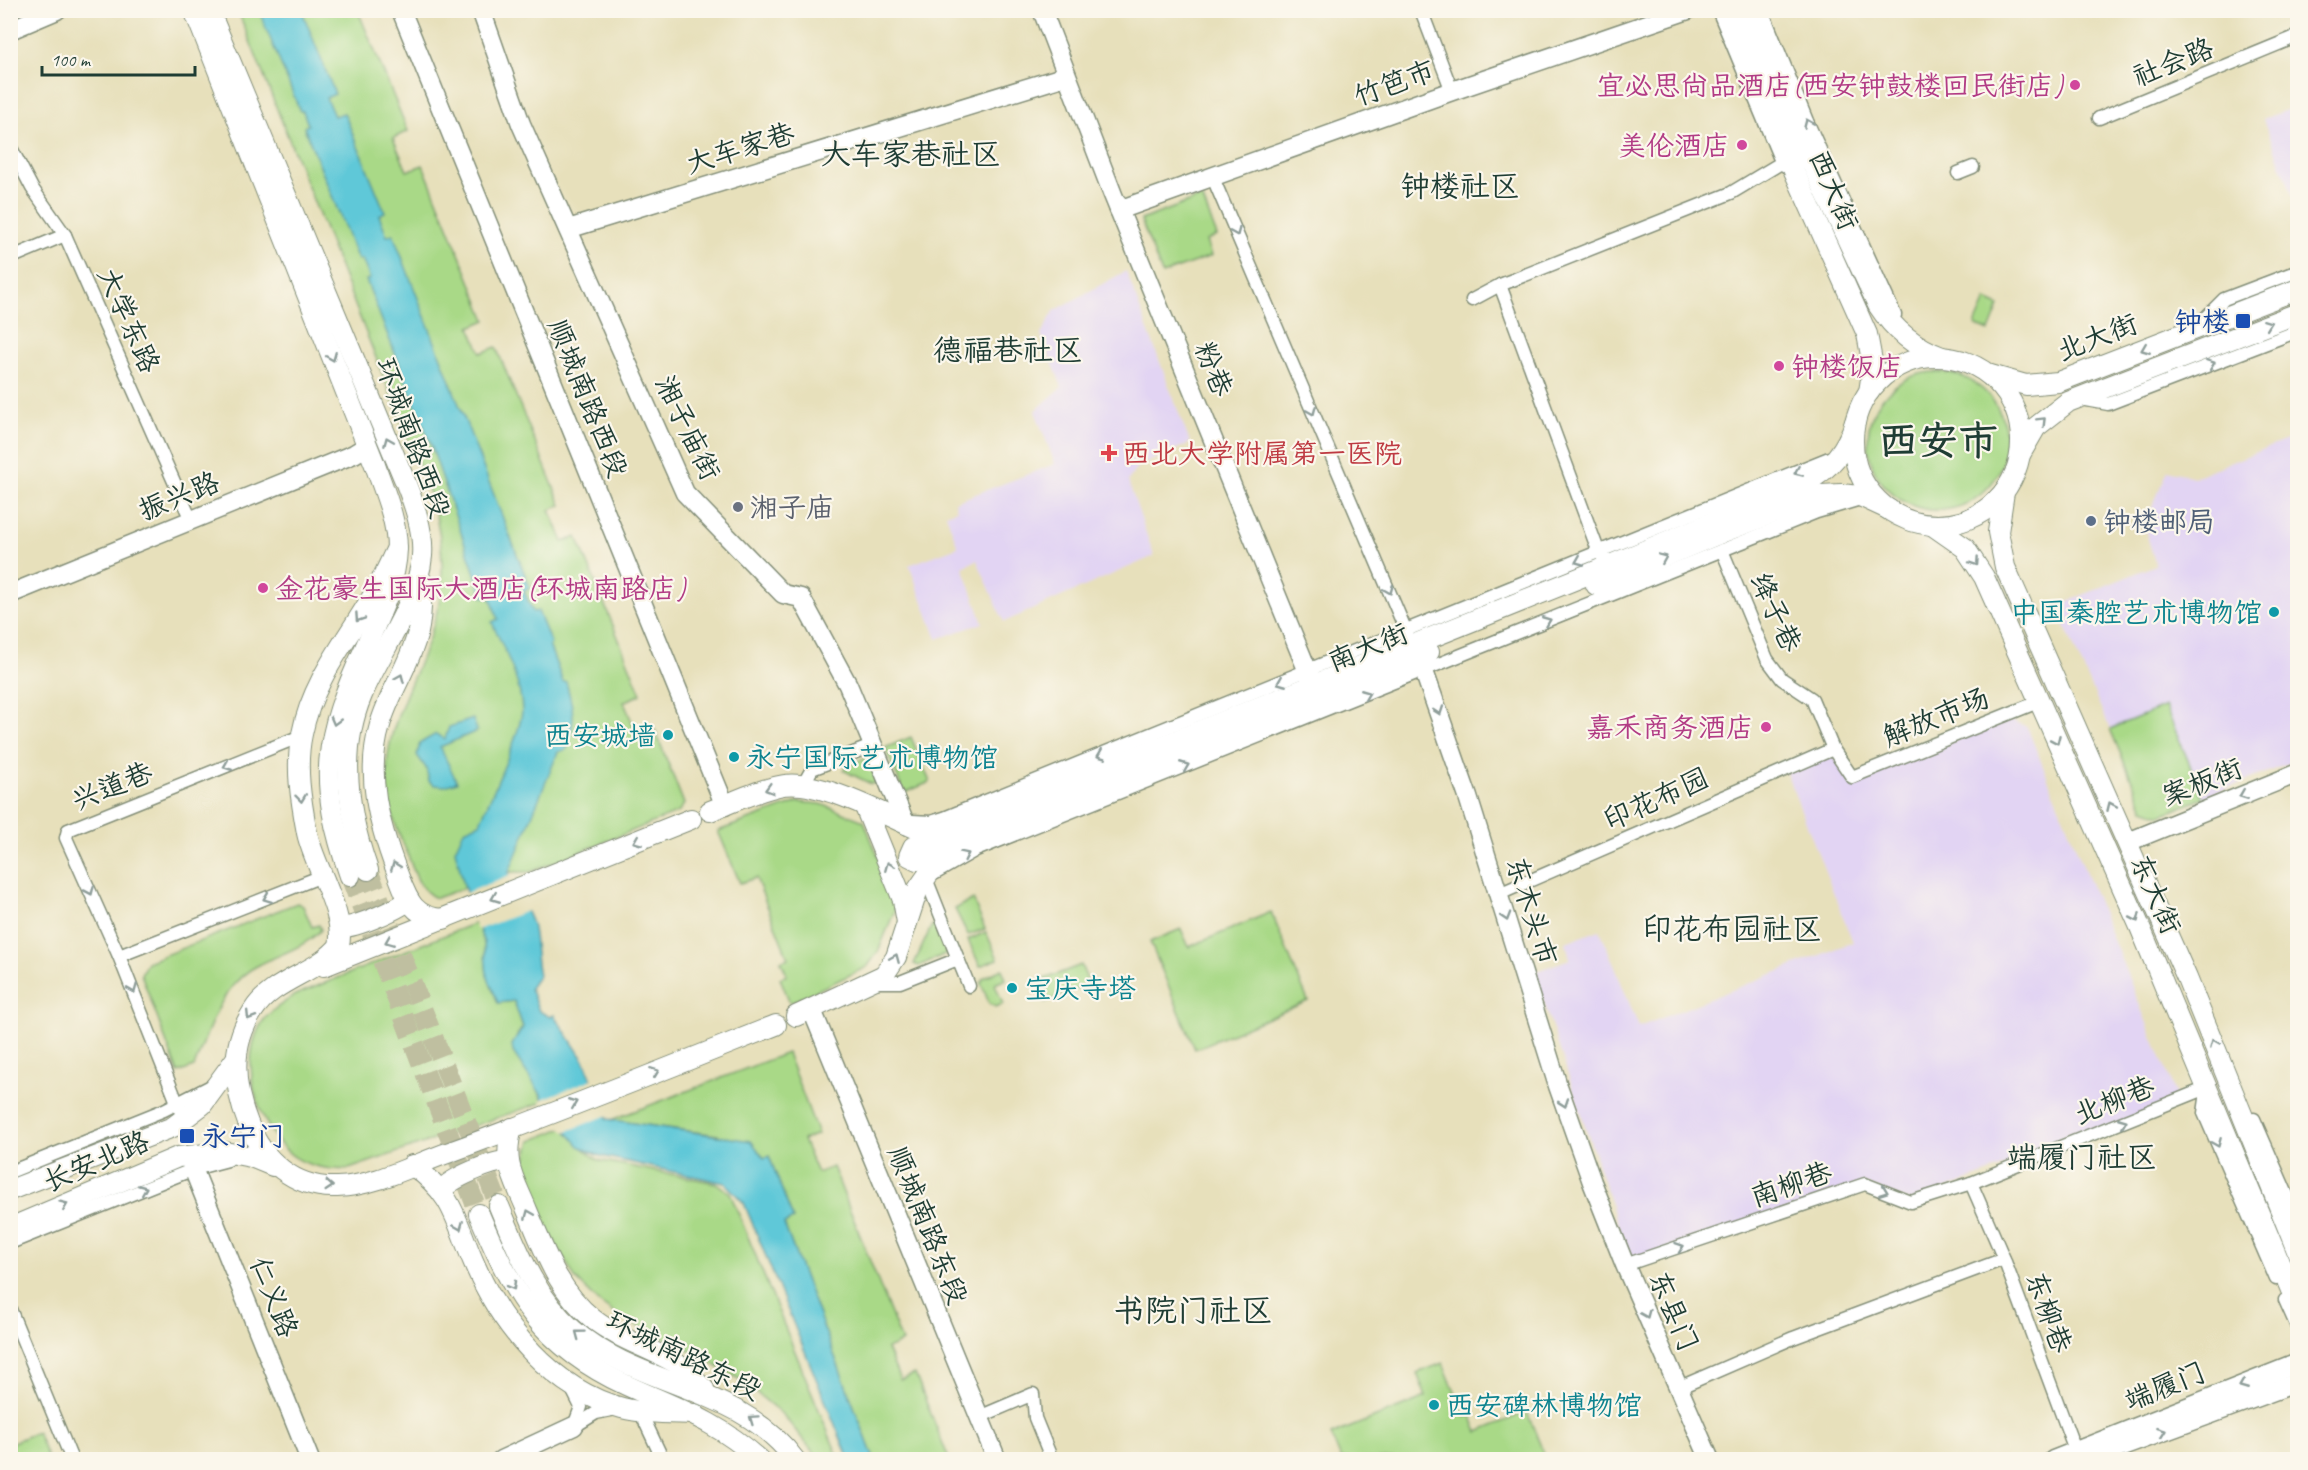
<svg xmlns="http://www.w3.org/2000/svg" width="2308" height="1470" font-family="Caveat,'LXGW WenKai TC',sans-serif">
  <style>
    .built { fill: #e2d4f3 }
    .green { fill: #a9d987; stroke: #648b5e; stroke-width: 1.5 }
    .water { fill: #5ec8d8; stroke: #3e8286; stroke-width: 1.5 }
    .pier { fill: #e7e0bb }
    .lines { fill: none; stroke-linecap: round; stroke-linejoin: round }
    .primary-tunnel { stroke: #bfbfa0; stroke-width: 20; stroke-dasharray: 20 10; stroke-linecap: butt }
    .street-casing { stroke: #838e78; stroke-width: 15 }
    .secondary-casing { stroke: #838e78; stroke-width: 21 }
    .primary-casing { stroke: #838e78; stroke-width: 22 }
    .street { stroke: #fff; stroke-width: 12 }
    .secondary { stroke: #fff; stroke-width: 18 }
    .primary { stroke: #fff; stroke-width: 20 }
    .oneway { stroke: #8f9e9a }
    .hotel-dot { fill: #d1479c; stroke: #fbf7ec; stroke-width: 2 }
    .transit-dot { fill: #1a4fb4; stroke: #fbf7ec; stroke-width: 2 }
    .health-dot { fill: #e0444e; stroke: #fbf7ec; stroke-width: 2 }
    .worship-dot { fill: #6b7280; stroke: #fbf7ec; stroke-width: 2 }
    .service-dot { fill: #5c6f8a; stroke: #fbf7ec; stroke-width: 2 }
    .culture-dot { fill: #0f9aa8; stroke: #fbf7ec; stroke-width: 2 }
    .labels { text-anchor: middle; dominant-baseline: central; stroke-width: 4.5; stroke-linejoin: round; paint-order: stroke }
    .street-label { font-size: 28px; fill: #1f3d34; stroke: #fbf7ec }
    .hotel-label { font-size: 28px; fill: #b23c85; stroke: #fbf7ec; text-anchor: end }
    .transit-label { font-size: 28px; fill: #164399; stroke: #fbf7ec; text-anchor: end }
    .health-label { font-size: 28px; fill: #be3a42; stroke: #fbf7ec; text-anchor: start }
    .worship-label { font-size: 28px; fill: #5b616d; stroke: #fbf7ec; text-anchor: start }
    .service-label { font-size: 28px; fill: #4e5e75; stroke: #fbf7ec; text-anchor: start }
    .culture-label { font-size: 28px; fill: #0d838f; stroke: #fbf7ec; text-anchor: start }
    .neighbourhood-label { font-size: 30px; fill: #1f3d34; stroke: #fbf7ec }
    .quarter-label { font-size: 32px; fill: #1f3d34; stroke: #fbf7ec }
    .town-label { font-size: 40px; font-weight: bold; fill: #1f3d34; stroke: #fbf7ec }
  </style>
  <rect width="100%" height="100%" fill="#fbf7ec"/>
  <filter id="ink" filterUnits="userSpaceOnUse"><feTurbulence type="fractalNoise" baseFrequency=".0167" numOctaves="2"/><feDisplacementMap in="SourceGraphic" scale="12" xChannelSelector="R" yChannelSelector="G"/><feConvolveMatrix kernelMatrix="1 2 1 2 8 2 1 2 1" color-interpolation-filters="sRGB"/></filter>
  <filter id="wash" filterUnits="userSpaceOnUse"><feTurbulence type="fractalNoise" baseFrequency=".008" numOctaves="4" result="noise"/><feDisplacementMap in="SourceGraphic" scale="24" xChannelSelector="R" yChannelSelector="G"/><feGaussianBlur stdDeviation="1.35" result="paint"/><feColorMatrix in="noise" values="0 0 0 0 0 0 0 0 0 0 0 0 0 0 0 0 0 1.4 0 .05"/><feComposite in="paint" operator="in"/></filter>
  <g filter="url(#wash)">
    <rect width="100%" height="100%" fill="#e7e0bb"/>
    <g class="built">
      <path d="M2297,106V207L2263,119Z"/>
      <path d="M1126,271L1190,443L1137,467L1128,481L1154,556L1004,622L977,560L963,567L983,623L937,639L909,565L958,547L946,514L957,510L955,502L1055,464L1035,411L1062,387L1041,335L1054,311Z"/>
      <path d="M2297,436V760L2204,798L2165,706L2110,729L2056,606L2156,565L2144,526L2168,470L2194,477Z"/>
      <path d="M2009,719L2027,727L2178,1100L1911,1202L1865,1184L1631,1264L1534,972L1570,959L1566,942L1600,930L1639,1027L1853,942L1786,772L1831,752L1850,781Z"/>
    </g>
    <g class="green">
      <path d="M238,11H358L408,131L393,138L407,171L423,165L486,320L470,327L481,353L496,347L561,505L550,510L563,542L577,537L641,694L624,702L638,737L655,730L684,804L679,812L530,872H509L436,898C417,889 413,868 406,850C400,836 393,821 390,807C372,726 429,671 440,596C445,563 440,527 431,496Z"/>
      <path d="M1202,197L1217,236L1206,241L1211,256L1162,274L1141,220Z"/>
      <path d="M1986,300L1999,306L1989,331L1975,325Z"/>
      <circle cx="1937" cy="441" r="69"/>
      <path d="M2165,706L2204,798L2161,815L2144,809L2110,729Z"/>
      <path d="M911,737L930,782L904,793L885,748Z"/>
      <path d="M867,758L873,760L882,781L871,784L843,770L848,765Z"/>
      <path d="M798,802L821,804L864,821L897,905L878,952L867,967L790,1003L780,978L787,975L781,961L788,958L756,878L740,883L718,831Z"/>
      <path d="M973,899L985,929L968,935L955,909Z"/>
      <path d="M297,903L303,906L312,927L319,925L321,930C302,949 279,954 257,966C221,984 208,1032 194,1067L178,1073L141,974L147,962Z"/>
      <path d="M1271,912L1308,1001L1195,1049L1150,942L1181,929L1189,947Z"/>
      <path d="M478,922L484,943L487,975L498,1003L514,1001L523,1027L517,1035L543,1102L349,1169C331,1171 303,1166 288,1152C257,1123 237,1059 263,1021C270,1010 284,1003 295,995Z"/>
      <path d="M932,925L938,927L947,953L919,966L914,964Z"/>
      <path d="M986,932L998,959L980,966L968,940Z"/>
      <path d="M1081,965L1089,984L1045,1002L1037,982Z"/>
      <path d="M1002,969L1006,979L995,984L1003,1004L995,1007L989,1003L981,983L983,978Z"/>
      <path d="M787,1053L818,1134L803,1140L817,1173L833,1167L902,1342L887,1349L900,1380L915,1374L949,1459H874L784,1224L793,1219L769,1156L764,1158L718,1135L611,1120Z"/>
      <path d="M562,1128C569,1130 584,1152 598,1160L716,1183L730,1193L839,1459H819L783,1415L741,1380L692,1352L623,1319L600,1303L575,1278L545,1224L523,1168L531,1141Z"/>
      <path d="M1443,1363L1465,1417L1471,1415L1478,1432L1527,1412L1546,1459H1341L1331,1435L1426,1397L1417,1373Z"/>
      <path d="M37,1432L48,1459H11V1443Z"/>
    </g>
    <g class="water">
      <path d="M259,11H302L335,94L326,98L334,116L344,113L385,212L379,215L387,236L393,234L530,588L524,591L533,612L538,611L551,644L549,645L563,682H566C574,710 576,721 567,749L558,752L509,872C511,890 526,905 532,924C536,940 535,958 539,975L530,988L539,1011L550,1017L554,1015L585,1062L607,1119L751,1141L764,1158L769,1156L793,1219L784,1224L874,1459H849L744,1203L725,1183L597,1155L579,1146L543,1102L542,1096L513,1052L512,1045L523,1027L514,1001L498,1003L487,975L484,943L465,889L455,850L464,830L480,823C489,799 522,732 522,710C521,680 503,648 492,622L498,619L490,596L483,597L430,442L366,280L370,279L362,259L358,260L304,127L308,125L303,111H300Z"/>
      <path d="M473,719L477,731L440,747L457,782L445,786L434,785L429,781L426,768L417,755L420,743L436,734L445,739L449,727Z"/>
    </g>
    <g class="pier">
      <path d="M512,875L530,910L477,930L463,894Z"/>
      <path d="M595,1078L608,1115L565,1132L543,1107L540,1100Z"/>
    </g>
  </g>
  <g filter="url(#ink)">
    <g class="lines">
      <g class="primary-tunnel">
        <path d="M368,870L499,1206"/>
        <path d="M350,876L479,1214"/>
      </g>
      <defs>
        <g id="street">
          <path d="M1421,10L1452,91"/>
          <path d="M1718,10L1780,159"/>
          <path d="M1762,10L1807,121L1895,315"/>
          <path d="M2099,118L2298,36"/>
          <path d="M10,146L32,188L65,235L191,520"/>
          <path d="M1958,173L1973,167"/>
          <path d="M1213,178L1409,638"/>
          <path d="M10,258L65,235"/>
          <path d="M1500,285L1599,553L1604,558"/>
          <path d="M1472,300L1500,285L1731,193L1781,163L1790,169"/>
          <path d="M2200,323L2224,299L2298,271"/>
          <path d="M2081,399L2108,404L2298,331"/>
          <path d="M1722,550L1767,659L1782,679L1812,699L1833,749L1852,777L2038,702"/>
          <path d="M803,785L812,769L874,745"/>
          <path d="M912,821L931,822L944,818L1829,458"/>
          <path d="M934,874L976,850L1817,512L1857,500"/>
          <path d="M1499,894L1833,749"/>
          <path d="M119,956L66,838L68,830L301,736"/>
          <path d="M958,959L969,986"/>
          <path d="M874,982H900L958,959L927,881L928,874"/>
          <path d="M2207,1092L2204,1113L2276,1279"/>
          <path d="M2254,1119L2298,1220"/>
          <path d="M184,1120L119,956L322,876"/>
          <path d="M10,1172L164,1110L213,1085"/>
          <path d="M1971,1183L2004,1259L2078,1458"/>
          <path d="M10,1243L194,1169L228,1160"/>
          <path d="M1625,1265L1865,1184L1911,1202L1971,1183L2207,1088"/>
          <path d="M2285,1300L2298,1329"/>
          <path d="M10,1309L72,1460"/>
          <path d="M571,1387L581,1407L574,1426"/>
          <path d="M1678,1388L1793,1338L2004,1259"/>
          <path d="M640,1411L663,1460"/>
          <path d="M979,1417L1033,1394L1035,1418L1052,1460"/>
          <path d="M575,1426L596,1413L616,1409"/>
        </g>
        <g id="secondary">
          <path d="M401,10L725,806"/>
          <path d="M481,10L521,124L685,493L783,594L801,598L848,685L906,825"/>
          <path d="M1042,10L1113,195L1313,684"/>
          <path d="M10,30L57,10"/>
          <path d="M1119,210L1452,91L1688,10"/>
          <path d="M568,229L1066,76"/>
          <path d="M10,594L354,454L367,446"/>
          <path d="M1419,657L1468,797L1558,1086L1592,1182L1625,1265L1710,1460"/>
          <path d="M2128,842L2298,773"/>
          <path d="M812,1010L997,1460"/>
          <path d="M188,1156L310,1460"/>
          <path d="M501,1460L574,1426"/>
          <path d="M2053,1460L2298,1363"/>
          <path d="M2087,1460L2298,1382"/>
        </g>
        <g id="primary">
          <path d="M194,10L375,465C384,491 397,520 397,549C396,584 379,616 365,648C323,738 317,781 350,876"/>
          <path d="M209,10L405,481C414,504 424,531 422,556C418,603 380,652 362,695C338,752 348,814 368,870"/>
          <path d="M1734,10L1794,171L1867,334L1873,366L1869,392"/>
          <path d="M1748,11L1801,140L1878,305C1894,330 1914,347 1942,357"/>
          <circle cx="1937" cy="441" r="84"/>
          <path d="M1991,375L2026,385L2058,382L2298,289"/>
          <path d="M2021,453L2036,427L2068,402L2298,313"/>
          <path d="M2004,492L1998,532L2005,567L2187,978L2298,1253"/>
          <path d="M1932,525L1965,548L1984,577L2140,927L2298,1307"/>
          <path d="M397,548C389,564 382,581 372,597C346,641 312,682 302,734C295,766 301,801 307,833C314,866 346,914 339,946C316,974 273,979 253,1011C230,1046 233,1085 248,1123C262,1160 295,1189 337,1187C375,1186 415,1164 450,1152C559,1112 668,1068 776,1025"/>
          <path d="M422,581C421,598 422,615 418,632C410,664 389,693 380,725C365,775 379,824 397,872C407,898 412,918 444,919"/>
          <path d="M1596,585L1721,533L1821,495L1841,494L1860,496L1890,510"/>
          <path d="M865,807L903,900L907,922"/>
          <path d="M710,811C734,802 759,789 784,785C822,779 894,820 931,835H941L1584,576L1805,483C1830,469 1847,450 1855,422"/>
          <path d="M945,837L929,845L913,847L909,856L917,860L945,848"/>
          <path d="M340,927C354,929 398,909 409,900"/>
          <path d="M324,966L691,819"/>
          <path d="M796,1016L884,975L896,957L918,889L941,856L954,844L1429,652"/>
          <path d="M512,1128C502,1163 514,1178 527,1210C544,1250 558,1291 593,1319C617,1338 647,1347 674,1362C685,1368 695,1381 704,1389"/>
          <path d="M412,1165C455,1196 454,1217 474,1263C501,1326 553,1390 622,1408C645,1414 671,1413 695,1414"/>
          <path d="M10,1190L173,1127L202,1105L235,1060"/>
          <path d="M442,1190C451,1178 492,1161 508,1161"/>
          <path d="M499,1206C518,1251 535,1297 573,1330C640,1388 740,1385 795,1460"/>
          <path d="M479,1214C514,1296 541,1346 626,1385C678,1409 716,1420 760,1460"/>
          <path d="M10,1228L178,1157L225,1152L251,1157L273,1166"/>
        </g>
      </defs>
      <use href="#street" class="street-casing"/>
      <use href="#secondary" class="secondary-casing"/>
      <use href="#primary" class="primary-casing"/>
      <use href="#street" class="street"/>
      <use href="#secondary" class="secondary"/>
      <use href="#primary" class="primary"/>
    </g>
    <defs><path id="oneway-chevron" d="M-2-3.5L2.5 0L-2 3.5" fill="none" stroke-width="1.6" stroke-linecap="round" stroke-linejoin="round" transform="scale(1.5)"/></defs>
    <g class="oneway">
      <use href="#oneway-chevron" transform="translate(1808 123) rotate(-113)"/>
      <use href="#oneway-chevron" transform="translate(1236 232) rotate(67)"/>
      <use href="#oneway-chevron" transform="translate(2268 324) rotate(-21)"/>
      <use href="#oneway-chevron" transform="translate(2145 349) rotate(158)"/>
      <use href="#oneway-chevron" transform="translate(332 357) rotate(68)"/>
      <use href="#oneway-chevron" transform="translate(2211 364) rotate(-21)"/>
      <use href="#oneway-chevron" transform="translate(1312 411) rotate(67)"/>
      <use href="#oneway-chevron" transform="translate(2042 421) rotate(-45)"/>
      <use href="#oneway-chevron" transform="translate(388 441) rotate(-113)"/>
      <use href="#oneway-chevron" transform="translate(1798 472) rotate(157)"/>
      <use href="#oneway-chevron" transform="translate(1663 558) rotate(-23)"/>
      <use href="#oneway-chevron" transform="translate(1579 561) rotate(158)"/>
      <use href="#oneway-chevron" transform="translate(1975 562) rotate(56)"/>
      <use href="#oneway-chevron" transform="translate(1389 590) rotate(67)"/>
      <use href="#oneway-chevron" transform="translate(359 618) rotate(124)"/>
      <use href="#oneway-chevron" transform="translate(1547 621) rotate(-22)"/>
      <use href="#oneway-chevron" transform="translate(400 678) rotate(-67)"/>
      <use href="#oneway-chevron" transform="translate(1281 682) rotate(158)"/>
      <use href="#oneway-chevron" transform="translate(1366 694) rotate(-22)"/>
      <use href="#oneway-chevron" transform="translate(1439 711) rotate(71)"/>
      <use href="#oneway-chevron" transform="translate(335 721) rotate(105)"/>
      <use href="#oneway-chevron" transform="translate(2056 740) rotate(66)"/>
      <use href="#oneway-chevron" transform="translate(1101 755) rotate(158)"/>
      <use href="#oneway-chevron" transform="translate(227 766) rotate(158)"/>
      <use href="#oneway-chevron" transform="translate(1185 766) rotate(-22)"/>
      <use href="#oneway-chevron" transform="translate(769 789) rotate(164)"/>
      <use href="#oneway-chevron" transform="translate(2243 795) rotate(158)"/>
      <use href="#oneway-chevron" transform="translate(301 798) rotate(83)"/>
      <use href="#oneway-chevron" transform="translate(2111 806) rotate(-114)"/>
      <use href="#oneway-chevron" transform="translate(637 841) rotate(158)"/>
      <use href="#oneway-chevron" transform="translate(965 855) rotate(-26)"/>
      <use href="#oneway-chevron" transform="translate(395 866) rotate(-111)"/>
      <use href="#oneway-chevron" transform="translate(889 866) rotate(-112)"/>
      <use href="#oneway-chevron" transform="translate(90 891) rotate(66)"/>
      <use href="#oneway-chevron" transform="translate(267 898) rotate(159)"/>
      <use href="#oneway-chevron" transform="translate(495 898) rotate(158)"/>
      <use href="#oneway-chevron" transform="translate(1506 917) rotate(73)"/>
      <use href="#oneway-chevron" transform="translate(2136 918) rotate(66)"/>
      <use href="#oneway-chevron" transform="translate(389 941) rotate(158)"/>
      <use href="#oneway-chevron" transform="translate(895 958) rotate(-67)"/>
      <use href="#oneway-chevron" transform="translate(133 989) rotate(68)"/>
      <use href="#oneway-chevron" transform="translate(250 1016) rotate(122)"/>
      <use href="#oneway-chevron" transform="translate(2214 1043) rotate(-113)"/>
      <use href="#oneway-chevron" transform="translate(655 1072) rotate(-21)"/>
      <use href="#oneway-chevron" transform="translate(573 1103) rotate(-22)"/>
      <use href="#oneway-chevron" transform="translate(1564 1103) rotate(71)"/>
      <use href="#oneway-chevron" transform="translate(2123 1122) rotate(-22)"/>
      <use href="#oneway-chevron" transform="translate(2217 1143) rotate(67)"/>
      <use href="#oneway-chevron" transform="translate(329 1186) rotate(4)"/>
      <use href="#oneway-chevron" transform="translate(143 1189) rotate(-22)"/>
      <use href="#oneway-chevron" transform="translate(1884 1191) rotate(21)"/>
      <use href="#oneway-chevron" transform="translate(64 1205) rotate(-23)"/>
      <use href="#oneway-chevron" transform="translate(529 1214) rotate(-113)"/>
      <use href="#oneway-chevron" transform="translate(459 1226) rotate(68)"/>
      <use href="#oneway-chevron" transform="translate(1680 1247) rotate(-19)"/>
      <use href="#oneway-chevron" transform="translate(512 1286) rotate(60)"/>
      <use href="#oneway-chevron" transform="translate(1646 1314) rotate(67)"/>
      <use href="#oneway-chevron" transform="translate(579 1334) rotate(-143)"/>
      <use href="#oneway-chevron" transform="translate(2243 1385) rotate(158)"/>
      <use href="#oneway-chevron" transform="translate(753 1419) rotate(-145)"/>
      <use href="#oneway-chevron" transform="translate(2162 1432) rotate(-20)"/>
    </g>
  </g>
  <g class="hotel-dot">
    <circle cx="2075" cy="85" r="6"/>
    <circle cx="1742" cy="145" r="6"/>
    <circle cx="1779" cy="366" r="6"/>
    <circle cx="263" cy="588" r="6"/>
    <circle cx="1766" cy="727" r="6"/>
  </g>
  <g class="transit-dot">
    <rect x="2235" y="313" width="16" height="16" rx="3"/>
    <rect x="179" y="1128" width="16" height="16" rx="3"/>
  </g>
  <path class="health-dot" d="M1106 444h6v6h6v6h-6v6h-6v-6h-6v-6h6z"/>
  <circle class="worship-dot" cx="738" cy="507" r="6"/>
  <circle class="service-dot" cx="2091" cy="521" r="6"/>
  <g class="culture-dot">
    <circle cx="2274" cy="612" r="6"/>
    <circle cx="668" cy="735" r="6"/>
    <circle cx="734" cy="757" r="6"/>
    <circle cx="1012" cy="988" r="6"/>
    <circle cx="1434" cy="1405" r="6"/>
  </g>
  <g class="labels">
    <g class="street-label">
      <text transform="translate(2173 62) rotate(-22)">社会路</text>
      <text transform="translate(1394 83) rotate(-20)">竹笆市</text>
      <text transform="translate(740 148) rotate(-17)">大车家巷</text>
      <text transform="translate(1834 190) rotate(67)">西大街</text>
      <text transform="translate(129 320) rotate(66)">大学东路</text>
      <text transform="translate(2097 337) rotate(-21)">北大街</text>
      <text transform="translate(1214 369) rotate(68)">粉巷</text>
      <text transform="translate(588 398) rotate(68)">顺城南路西段</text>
      <text transform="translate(688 428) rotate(64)">湘子庙街</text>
      <text transform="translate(413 438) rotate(70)">环城南路西段</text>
      <text transform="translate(179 496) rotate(-22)">振兴路</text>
      <text transform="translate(1776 612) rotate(65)">绛子巷</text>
      <text transform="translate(1368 647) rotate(-22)">南大街</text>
      <text transform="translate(1936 717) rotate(-22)">解放市场</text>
      <text transform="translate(2202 782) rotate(-22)">案板街</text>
      <text transform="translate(112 786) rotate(-22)">兴道巷</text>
      <text transform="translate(1656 799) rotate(-24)">印花布园</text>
      <text transform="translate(2156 894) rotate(66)">东大街</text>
      <text transform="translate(1532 911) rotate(73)">东木头市</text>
      <text transform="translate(2114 1100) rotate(-22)">北柳巷</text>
      <text transform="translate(96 1161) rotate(-23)">长安北路</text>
      <text transform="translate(1791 1184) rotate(-19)">南柳巷</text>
      <text transform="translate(928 1225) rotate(68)">顺城南路东段</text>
      <text transform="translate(274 1297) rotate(68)">仁义路</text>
      <text transform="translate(1674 1311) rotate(67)">东县门</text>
      <text transform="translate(2049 1312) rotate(70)">东柳巷</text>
      <text transform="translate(684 1355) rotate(26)">环城南路东段</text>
      <text transform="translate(2165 1386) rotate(-22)">端履门</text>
    </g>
    <g class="hotel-label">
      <text x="2063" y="85">宜必思尚品酒店(西安钟鼓楼回民街店)</text>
      <text x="1730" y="145">美伦酒店</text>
      <text x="1791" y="366" text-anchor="start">钟楼饭店</text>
      <text x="275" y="588" text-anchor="start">金花豪生国际大酒店(环城南路店)</text>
      <text x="1754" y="727">嘉禾商务酒店</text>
    </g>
    <g class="transit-label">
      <text x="2230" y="321">钟楼</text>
      <text x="201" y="1136" text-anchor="start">永宁门</text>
    </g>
    <g class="health-label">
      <text x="1122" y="453">西北大学附属第一医院</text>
    </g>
    <g class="worship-label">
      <text x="750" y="507">湘子庙</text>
    </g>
    <g class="service-label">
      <text x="2103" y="521">钟楼邮局</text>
    </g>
    <g class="culture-label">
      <text x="2262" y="612" text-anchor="end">中国秦腔艺术博物馆</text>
      <text x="656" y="735" text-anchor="end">西安城墙</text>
      <text x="746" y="757">永宁国际艺术博物馆</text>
      <text x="1024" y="988">宝庆寺塔</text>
      <text x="1446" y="1405">西安碑林博物馆</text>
    </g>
    <g class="neighbourhood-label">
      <text x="911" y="154">大车家巷社区</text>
      <text x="1460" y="186">钟楼社区</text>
      <text x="1008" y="350">德福巷社区</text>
      <text x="1732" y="929">印花布园社区</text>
      <text x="2082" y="1157">端履门社区</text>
    </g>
    <g class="quarter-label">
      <text x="1193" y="1310">书院门社区</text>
    </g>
    <g class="town-label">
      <text x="1938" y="441">西安市</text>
    </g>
  </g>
  <rect width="2308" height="1470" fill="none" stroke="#fbf7ec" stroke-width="36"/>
  <path d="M42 66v9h153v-9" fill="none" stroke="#1f3d34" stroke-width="3"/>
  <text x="51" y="66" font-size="18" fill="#1f3d34" stroke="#fbf7ec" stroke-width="4.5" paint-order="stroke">100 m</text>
</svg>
